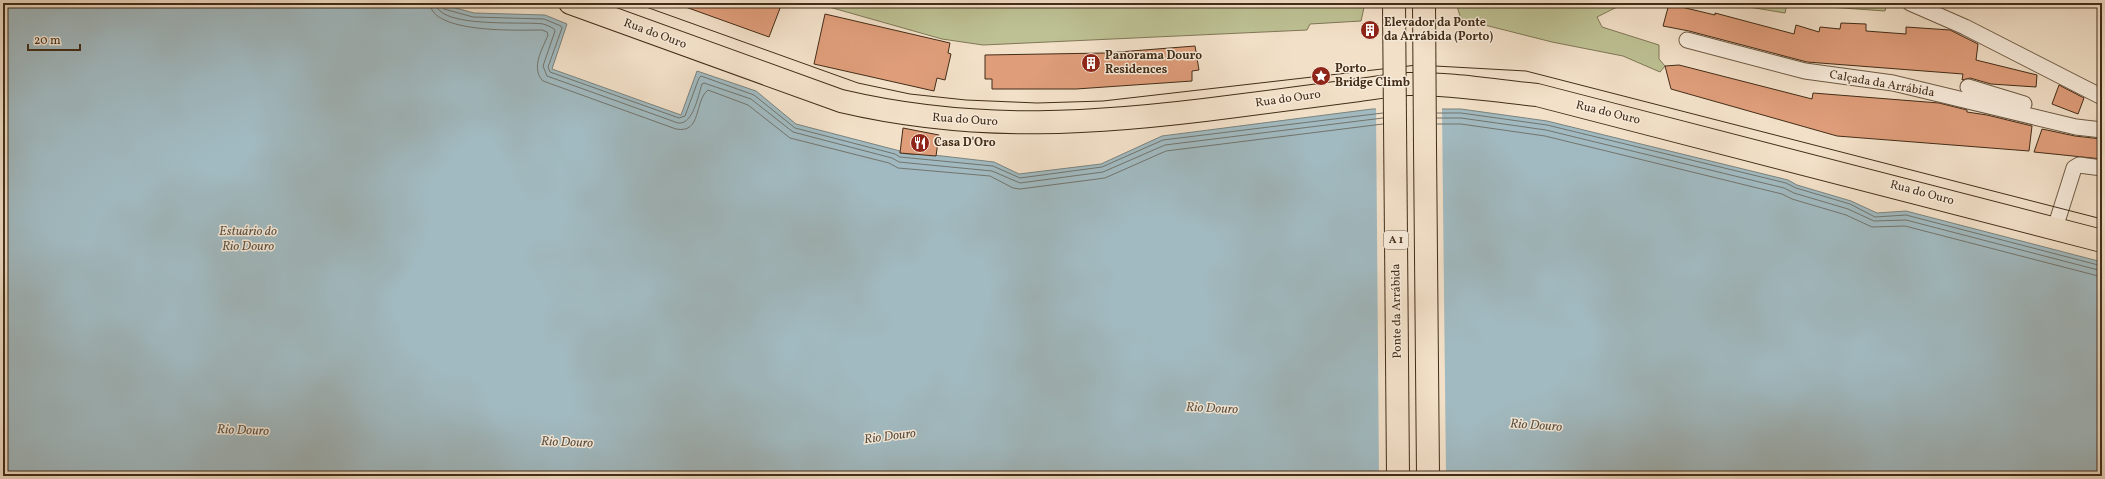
<svg xmlns="http://www.w3.org/2000/svg" width="2105" height="479" font-family="Vollkorn,serif">
  <style>
    .green { fill: #bdc194; stroke: #807756 }
    .water { fill: #a1bac1; stroke: #7b827d }
    .pier { fill: #f2e0c8 }
    .lines { fill: none; stroke-linecap: round; stroke-linejoin: round }
    .shore { stroke: #72746c; stroke-width: 1 }
    .building { fill: #df9d7a; stroke: #432d18 }
    .street-casing { stroke: #6f5a44; stroke-width: 17 }
    .primary-casing { stroke: #432d18; stroke-width: 24 }
    .highway-casing { stroke: #432d18; stroke-width: 24 }
    .street { stroke: #f7ebdb; stroke-width: 15 }
    .primary { stroke: #f2e0c8; stroke-width: 22 }
    .highway { stroke: #f2e0c8; stroke-width: 22 }
    .tram { stroke: #432d18; stroke-width: 1 }
    .highway-bridge-casing { stroke: #432d18; stroke-width: 24; stroke-linecap: butt }
    .highway-bridge { stroke: #f2e0c8; stroke-width: 22 }
    .labels { text-anchor: middle; dominant-baseline: central; stroke-width: 3; stroke-linejoin: round; paint-order: stroke }
    .shield { fill: #f7ebdb; stroke: #796652; stroke-width: 1 }
    .shield-label { font-size: 11px; font-weight: bold; fill: #432d18 }
    .poi-label { font-size: 12px; font-weight: bold; fill: #432d18; stroke: #f7ebdb; text-anchor: start }
    .street-label { font-size: 12px; fill: #432d18; stroke: #f7ebdb }
    .water-label { font-size: 13px; font-style: italic; fill: #5a5042; stroke: #f7ebdb }
  </style>
  <rect width="100%" height="100%" fill="#f2e0c8"/>
  <filter id="stains"><feTurbulence type="fractalNoise" baseFrequency=".005" numOctaves="4"/><feColorMatrix values="0 0 0 0 .2 0 0 0 0 .09 0 0 0 0 .02 0 0 0 .5 -.17"/></filter>
  <radialGradient id="worn" r=".72"><stop offset=".6" stop-color="#630" stop-opacity="0"/><stop offset="1" stop-color="#630" stop-opacity=".3"/></radialGradient>
  <g class="green">
    <path d="M815,3H1365L1361,21L1310,24L1307,30L983,45L942,39Z"/>
    <path d="M1456,3H1625L1597,17L1602,27L1659,45V59L1665,66L1660,72L1623,56L1552,42L1461,19Z"/>
    <path d="M1725,3H1887L1885,11L1787,4L1785,13Z"/>
  </g>
  <path class="water" d="M3,3H438L474,13L545,15L567,24L552,69L681,115L697,71L756,91L796,124L900,151V153L915,155L916,153L994,162L1019,174L1101,164L1162,136L1372,109H1461L1547,121L1788,180L1797,185L1851,201L1877,213L1906,211L2102,262V476H3Z"/>
  <path class="pier" d="M1376,107H1442L1446,476H1379Z"/>
  <g class="lines">
    <g class="shore">
      <path d="M430,3C431,34 519,30 542,30L547,32L548,35C543,48 530,68 543,81L676,129C702,134 694,101 708,90L748,105L790,138L889,163L898,168L990,176L1013,188L1020,189L1105,178L1166,151L1383,124"/>
      <path d="M436,3C437,29 524,21 543,24C547,25 551,27 554,29L555,31L543,66L547,76L678,123C693,125 698,96 702,84L704,83L751,99L793,132L892,158L899,162L992,171L1020,183L1103,172L1165,145L1383,118"/>
      <path d="M441,3L444,9L473,17L544,19L561,26L562,28L548,67L550,72L679,118L685,116L699,78L701,76L754,95L795,128L895,154L900,157L993,166L1020,178L1102,167L1163,140L1383,113"/>
      <path d="M1437,113H1461L1547,125L1786,183L1796,188L1850,204L1875,217L1906,215L2102,266"/>
      <path d="M1437,118H1461L1546,130L1784,188L1794,193L1848,209L1874,221L1906,220L2102,271"/>
      <path d="M1437,124H1461L1545,136L1782,194L1792,199L1846,215L1872,227L1905,226L2102,277"/>
    </g>
  </g>
  <g class="building">
    <path d="M680,3H782L769,37L680,5Z"/>
    <path d="M1669,4L1715,15V13L1794,34L1796,25L1819,32L1820,27L1840,29L1841,23L1866,24V31L1906,34V27L1950,30L1978,44L1976,60L2037,75L2036,87L1991,84L1970,78L1962,80L1963,74L1807,62L1689,31L1663,26Z"/>
    <path d="M825,14L950,43L948,53L951,54L945,80L937,78L934,91L814,64Z"/>
    <path d="M1195,46L1199,70L1192,71V81L1076,89H992V79H985V55L1106,53Z"/>
    <path d="M1679,65L1812,99L1813,93L1939,103L1967,110V112L1987,115L2032,126L2029,151L1837,136L1671,89L1665,66Z"/>
    <path d="M2059,85L2084,98L2078,114L2052,104Z"/>
    <path d="M903,128L939,135L936,156L900,153Z"/>
    <path d="M2042,129L2075,136L2102,139V159L2034,152Z"/>
  </g>
  <g class="lines">
    <defs>
      <g id="street">
        <path d="M1910,3L1965,27L2102,97"/>
        <path d="M1687,40L1805,71L1893,83L2076,127L2102,130"/>
        <path d="M1968,87L2024,104"/>
        <path d="M2055,228L2074,168L2079,165L2102,168"/>
      </g>
      <path id="primary" d="M570,3L841,101C977,133 1100,124 1236,106C1277,101 1318,95 1359,90C1375,88 1391,85 1408,84C1449,83 1496,91 1537,95L2102,241"/>
      <path id="highway" d="M1425,146L1428,476"/>
    </defs>
    <use href="#street" class="street-casing"/>
    <use href="#primary" class="primary-casing"/>
    <use href="#highway" class="highway-casing"/>
    <use href="#street" class="street"/>
    <use href="#primary" class="primary"/>
    <use href="#highway" class="highway"/>
    <path class="tram" d="M635,3L858,83L910,94L966,100L1037,103L1103,101L1417,65L1526,71L2102,219"/>
    <defs>
      <g id="highway-bridge">
        <path d="M1394,3L1398,476"/>
        <path d="M1424,3L1425,146"/>
      </g>
    </defs>
    <use href="#highway-bridge" class="highway-bridge-casing"/>
    <use href="#highway-bridge" class="highway-bridge"/>
  </g>
  <defs>
    <symbol id="building-disc" viewBox="-11 -11 22 22"><circle r="9.5" fill="#8f2418" stroke="#f7ebdb"/><path d="M-4-6H4V6H1V3H-1V6H-4ZM-2.5-4.3h1.7v1.8h-1.7ZM.8-4.3h1.7v1.8H.8ZM-2.5-1h1.7V.8h-1.7ZM.8-1h1.7V.8H.8Z" fill="#fff"/></symbol>
    <symbol id="sight-disc" viewBox="-11 -11 22 22"><circle r="9.5" fill="#8f2418" stroke="#f7ebdb"/><path d="M0-6L1.8-2.2L6-1.7L2.9 1.2L3.7 5.4L0 3.3L-3.7 5.4L-2.9 1.2L-6-1.7L-1.8-2.2Z" fill="#fff"/></symbol>
    <symbol id="restaurant-disc" viewBox="-11 -11 22 22"><circle r="9.5" fill="#8f2418" stroke="#f7ebdb"/><path d="M-5-6h1v4h1v-4h1v4h1v-4h1v5L-1.5 .5V6h-2V.5L-5-1ZM5-6V6H3V1.5H1.5Q1.5-4 5-6Z" fill="#fff"/></symbol>
  </defs>
  <g fill-rule="evenodd">
    <use href="#building-disc" x="1359" y="19" width="22" height="22"/>
    <use href="#building-disc" x="1080" y="52" width="22" height="22"/>
    <use href="#sight-disc" x="1310" y="65" width="22" height="22"/>
    <use href="#restaurant-disc" x="909" y="132" width="22" height="22"/>
  </g>
  <g class="labels">
    <rect class="shield" x="1384" y="231" width="24" height="18" rx="3"/>
    <g class="shield-label">
      <text x="1396" y="240">A 1</text>
    </g>
    <g class="poi-label">
      <text x="1384" y="23">Elevador da Ponte<tspan x="1384" dy="14">da Arrábida (Porto)</tspan></text>
      <text x="1105" y="56">Panorama Douro<tspan x="1105" dy="14">Residences</tspan></text>
      <text x="1335" y="69">Porto<tspan x="1335" dy="14">Bridge Climb</tspan></text>
      <text x="934" y="143">Casa D'Oro</text>
    </g>
    <g class="street-label">
      <text transform="translate(655 34) rotate(20)">Rua do Ouro</text>
      <text transform="translate(1882 84) rotate(10)">Calçada da Arrábida</text>
      <text transform="translate(1288 99) rotate(-8)">Rua do Ouro</text>
      <text transform="translate(1608 113) rotate(14)">Rua do Ouro</text>
      <text transform="translate(965 120) rotate(4)">Rua do Ouro</text>
      <text transform="translate(1922 193) rotate(15)">Rua do Ouro</text>
      <text transform="translate(1397 311) rotate(-91)">Ponte da Arrábida</text>
    </g>
    <g class="water-label">
      <text x="248" y="232">Estuário do<tspan x="248" dy="15">Rio Douro</tspan></text>
      <text transform="translate(1212 409) rotate(3)">Rio Douro</text>
      <text transform="translate(1536 426) rotate(4)">Rio Douro</text>
      <text transform="translate(243 431) rotate(2)">Rio Douro</text>
      <text transform="translate(890 437) rotate(-7)">Rio Douro</text>
      <text transform="translate(567 443) rotate(2)">Rio Douro</text>
    </g>
  </g>
  <rect width="2105" height="479" fill="none" stroke="#f2e0c8" stroke-width="16"/>
  <rect x="4" y="4" width="2097" height="471" fill="none" stroke="#432d18" stroke-width="2"/>
  <rect x="8" y="8" width="2089" height="463" fill="none" stroke="#432d18"/>
  <path d="M28 44v6h52v-6" fill="none" stroke="#432d18" stroke-width="2"/>
  <text x="34" y="44" font-size="12" fill="#432d18" stroke="#f7ebdb" stroke-width="3" paint-order="stroke">20 m</text>
  <rect width="100%" height="100%" filter="url(#stains)"/>
  <rect width="100%" height="100%" fill="url(#worn)"/>
</svg>
